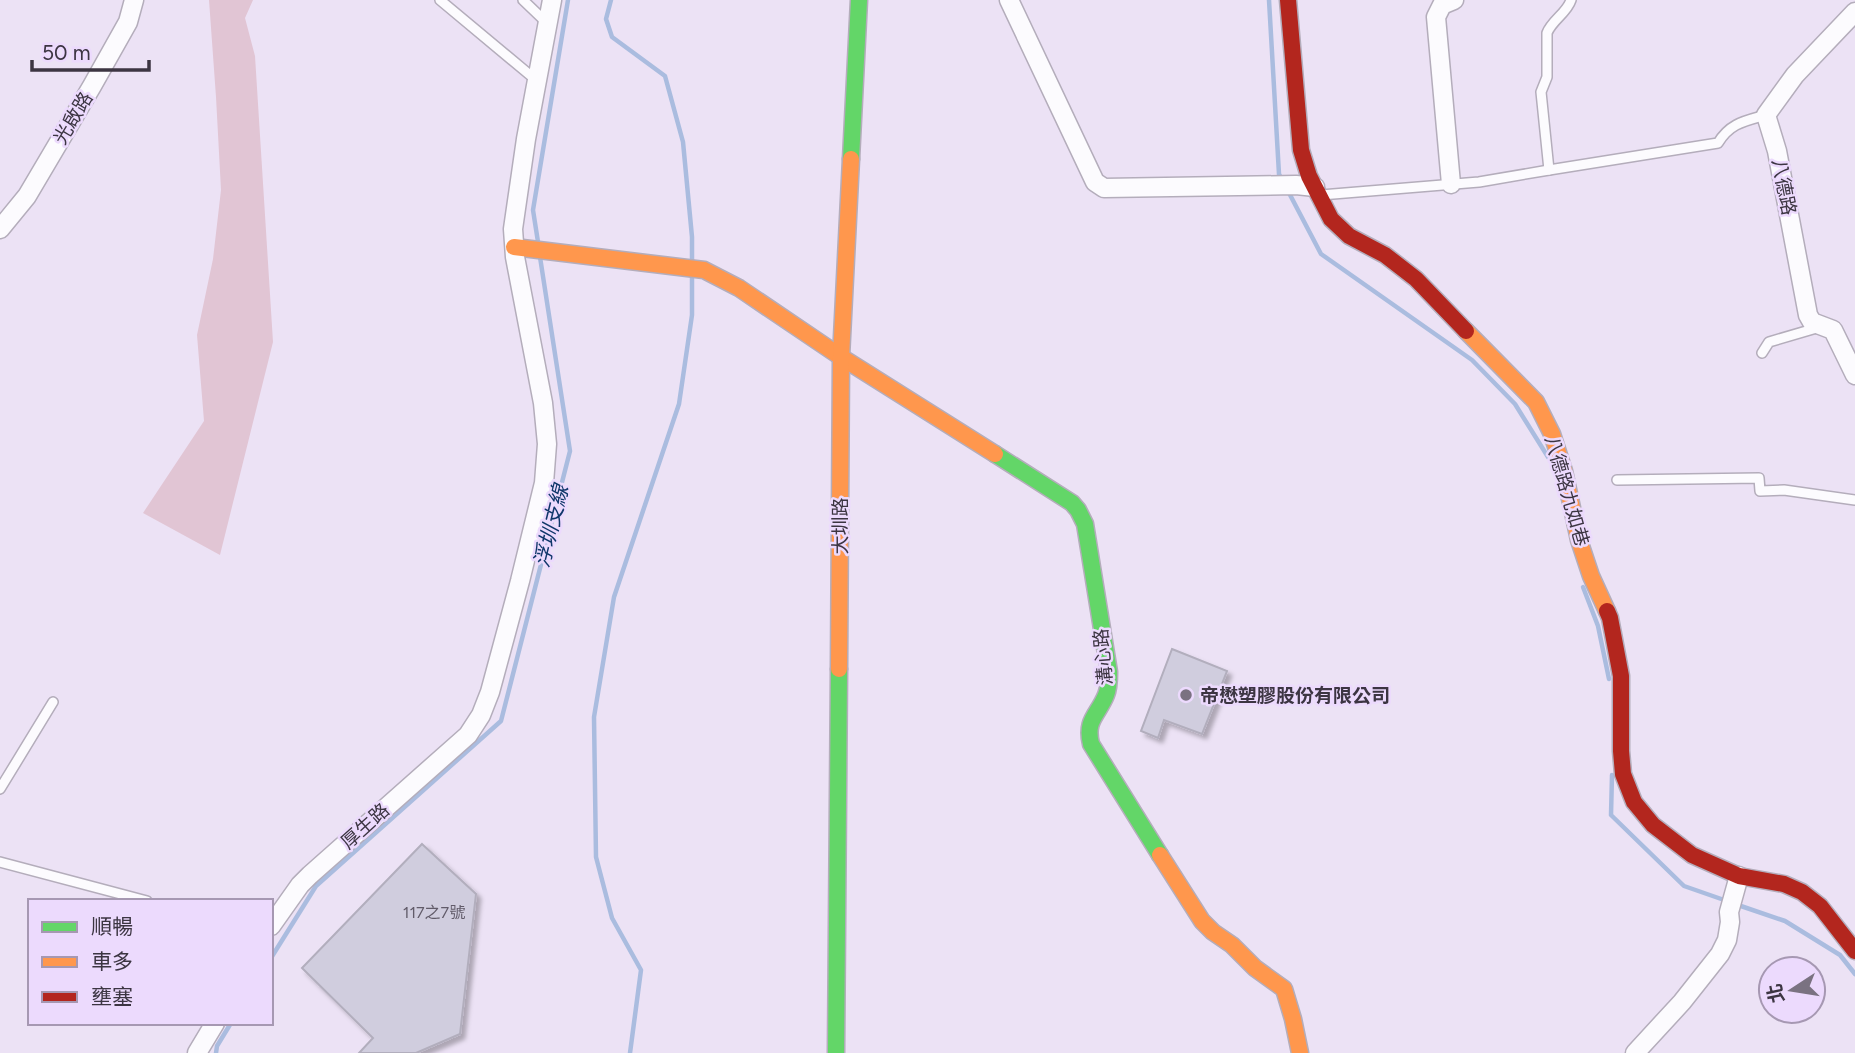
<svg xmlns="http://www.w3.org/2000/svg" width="1855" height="1053" font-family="Figtree,'Noto Sans TC',sans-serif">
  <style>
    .green { fill: #e1c5d4 }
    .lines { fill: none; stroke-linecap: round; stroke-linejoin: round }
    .stream { stroke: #aabcdf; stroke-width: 4.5 }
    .building { fill: #d0cdde; stroke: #b2aebd; stroke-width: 2; filter: url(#shadow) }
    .lane-casing { stroke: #b4adbb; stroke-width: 12 }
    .street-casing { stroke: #b4adbb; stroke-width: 21 }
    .fast-casing { stroke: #b4adbb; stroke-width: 19 }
    .slow-casing { stroke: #b4adbb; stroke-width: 19 }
    .jam-casing { stroke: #b4adbb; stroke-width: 19 }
    .lane { stroke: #fcfbfe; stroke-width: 9 }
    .street { stroke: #fcfbfe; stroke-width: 18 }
    .fast { stroke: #63d668; stroke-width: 16 }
    .slow { stroke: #ff974d; stroke-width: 16 }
    .jam { stroke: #b3261e; stroke-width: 16 }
    .poi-dot { fill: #7a7281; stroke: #ecdafd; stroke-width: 2.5 }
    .labels { text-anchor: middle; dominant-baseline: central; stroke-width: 5; stroke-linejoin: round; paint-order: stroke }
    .number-label { font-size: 16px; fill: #615b69 }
    .street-label { font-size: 19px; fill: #3c3542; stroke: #ecdafd }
    .poi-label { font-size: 19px; font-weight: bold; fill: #3c3542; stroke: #ecdafd; text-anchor: start }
    .water-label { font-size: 21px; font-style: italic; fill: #10376a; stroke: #ecdafd }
  </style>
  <defs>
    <filter id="shadow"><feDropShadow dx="4.5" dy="4.5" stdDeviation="2" flood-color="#0004"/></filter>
  </defs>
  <rect width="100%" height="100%" fill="#ece2f5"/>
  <path class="green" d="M209,0H253L245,18L255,56L273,342L220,555L143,513L204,421L197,335L213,259L221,190L216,97Z"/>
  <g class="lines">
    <g class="stream">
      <path d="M611,0L606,19L612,37L665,76L683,142L692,237V262"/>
      <path d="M1269,0L1279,174L1282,180"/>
      <path d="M1288,191L1321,254L1472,360L1515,404L1548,457"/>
      <path d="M538,242L533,210L568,0"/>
      <path d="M1583,587L1598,626L1609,679"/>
      <path d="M1612,775L1611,815L1684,886L1727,901"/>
      <path d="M1735,904L1785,921L1840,955L1855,974"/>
      <path d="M271,958L316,886L501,721L570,451L540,257"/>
      <path d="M216,1053L217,1046L231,1023"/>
      <path d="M630,1053L641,970L612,918L596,857L594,717L614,597L679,404L692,315V278"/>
    </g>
  </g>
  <g class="building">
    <path d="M1172,649L1227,671L1202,734L1164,720L1158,738L1141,731Z"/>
    <path d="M422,844L476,894L460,1034L416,1053H359L373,1038L302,968Z"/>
  </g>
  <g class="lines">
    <defs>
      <g id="lane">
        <path d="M440,0L536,80"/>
        <path d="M523,0L547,23"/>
        <path d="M1571,0C1567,13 1552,20 1547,33V77L1541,92L1549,170L1718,143C1730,123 1745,121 1766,115"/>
        <path d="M1321,195L1479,182L1549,170"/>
        <path d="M1762,353L1769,342L1820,327"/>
        <path d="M1617,480L1759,478L1760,491L1784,490L1855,500"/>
        <path d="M0,789L53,702"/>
        <path d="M0,862L147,901"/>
      </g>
      <g id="street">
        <path d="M1009,0L1095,182L1104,188L1296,185L1315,187"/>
        <path d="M1855,12L1795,75L1766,115L1777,151L1808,315L1812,322L1833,330L1855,375"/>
        <path d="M1451,184L1436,17L1442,5L1454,0"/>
        <path d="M0,229L27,196L92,86L128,22L134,0"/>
        <path d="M271,926L300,885L310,875L468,735L481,715L490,692L520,581L544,483L547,444L543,403L515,257L513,229L526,139L552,0"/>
        <path d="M197,1053L215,1023"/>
        <path d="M1635,1053L1682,1002L1720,954L1727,940L1730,922L1729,912L1739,876"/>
      </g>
      <g id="fast">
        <path d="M851,159L859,0"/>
        <path d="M995,454L1072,503L1078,510L1085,524L1109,672C1109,680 1109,688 1106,695C1098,715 1085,720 1091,744L1160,855"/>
        <path d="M836,1053L839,669"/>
      </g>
      <g id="slow">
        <path d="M514,247L704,270L739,288L841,357L995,454"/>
        <path d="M1466,331L1536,402L1552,434L1564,471L1579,540L1591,576L1607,611"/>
        <path d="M839,669L841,357L851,159"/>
        <path d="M1160,855L1202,921L1213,932L1232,945L1255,968L1284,989L1293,1019L1300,1053"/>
      </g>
      <g id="jam">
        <path d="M1288,0L1301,150L1309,176L1331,219L1349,236L1385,255L1416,279L1466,331"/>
        <path d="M1607,611L1610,618L1621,676V751L1623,774L1634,802L1653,825L1692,855L1739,876L1784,884L1802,892L1820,906L1855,951"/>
      </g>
    </defs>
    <use href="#lane" class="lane-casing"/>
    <use href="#street" class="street-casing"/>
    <use href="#fast" class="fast-casing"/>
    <use href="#slow" class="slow-casing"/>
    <use href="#jam" class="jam-casing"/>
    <use href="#lane" class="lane"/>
    <use href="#street" class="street"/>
    <use href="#fast" class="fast"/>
    <use href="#slow" class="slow"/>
    <use href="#jam" class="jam"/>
  </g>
  <circle class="poi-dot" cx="1186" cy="695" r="7"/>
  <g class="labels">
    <g class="number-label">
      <text x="434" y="912">117之7號</text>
    </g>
    <g class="street-label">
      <text transform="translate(73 118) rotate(-59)">光啟路</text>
      <text transform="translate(1784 187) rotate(79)">八德路</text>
      <text transform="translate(1567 491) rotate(74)">八德路九如巷</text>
      <text transform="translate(840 526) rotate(-90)">大圳路</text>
      <text transform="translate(1103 657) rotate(-95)">溝心路</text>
      <text transform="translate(365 826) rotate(-42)">厚生路</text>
    </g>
    <g class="poi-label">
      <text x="1200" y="695">帝懋塑膠股份有限公司</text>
    </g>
    <g class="water-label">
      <text transform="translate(551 526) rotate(-76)">浮圳支線</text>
    </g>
  </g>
  <rect x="28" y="899" width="245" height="126" fill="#ecdafd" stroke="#a698b2" stroke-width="2"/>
  <rect x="42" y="922" width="35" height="10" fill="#63d668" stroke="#a698b2" stroke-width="2"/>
  <text x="91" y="934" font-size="21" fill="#3c3542">順暢</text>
  <rect x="42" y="957" width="35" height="10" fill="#ff974d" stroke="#a698b2" stroke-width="2"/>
  <text x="91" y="969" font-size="21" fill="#3c3542">車多</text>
  <rect x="42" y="992" width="35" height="10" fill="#b3261e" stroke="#a698b2" stroke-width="2"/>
  <text x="91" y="1004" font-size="21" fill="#3c3542">壅塞</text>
  <g transform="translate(1792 990) rotate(258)"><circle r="33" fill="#ecdafd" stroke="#a698b2" stroke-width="2"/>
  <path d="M0-5L12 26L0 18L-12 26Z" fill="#7a7281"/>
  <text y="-10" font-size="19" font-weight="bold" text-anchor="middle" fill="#3c3542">北</text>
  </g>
  <path d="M32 60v10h117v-10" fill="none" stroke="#3c3542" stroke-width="3.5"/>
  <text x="42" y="60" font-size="21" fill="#3c3542" stroke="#ecdafd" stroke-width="5" paint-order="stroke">50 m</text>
</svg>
